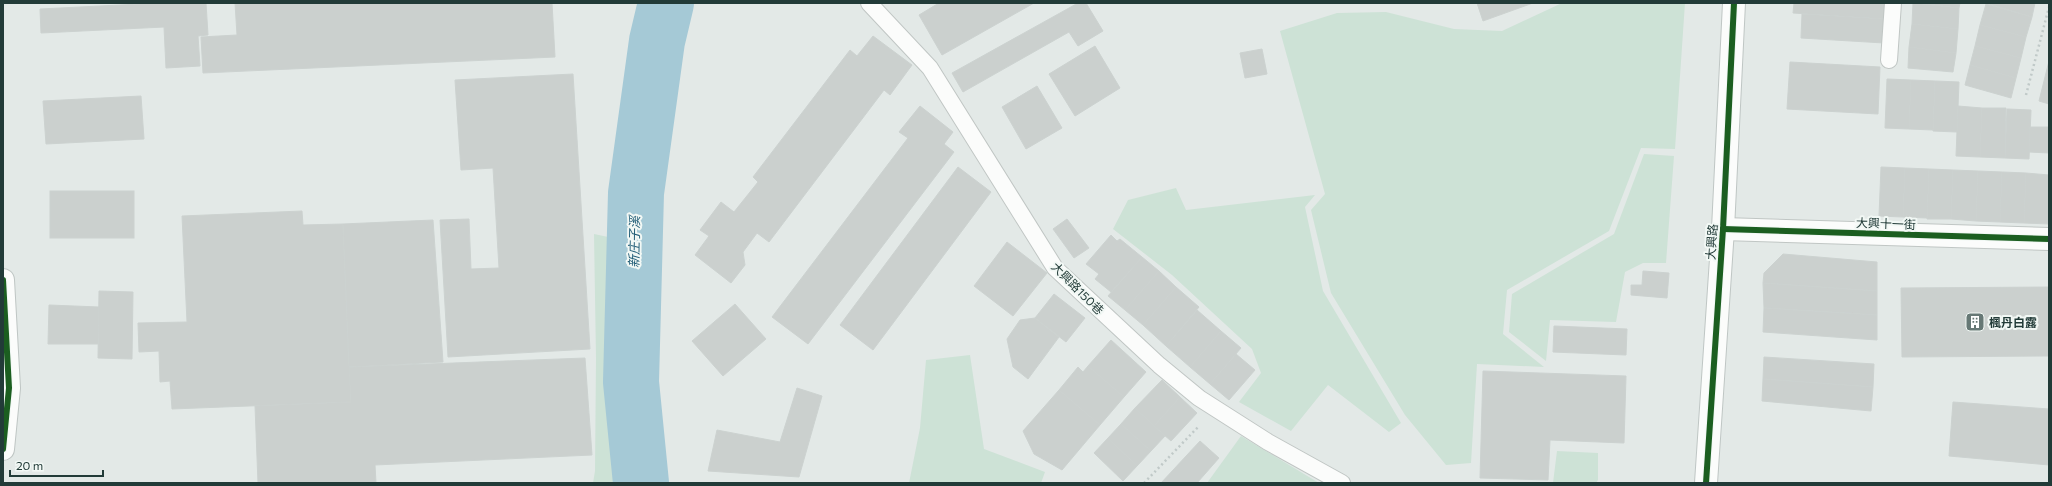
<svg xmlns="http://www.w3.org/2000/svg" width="2052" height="486" font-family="Commissioner,'Noto Sans TC',sans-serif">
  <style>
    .green { fill: #cde2d6 }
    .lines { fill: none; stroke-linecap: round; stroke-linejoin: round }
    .river { stroke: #a5c9d6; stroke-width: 56 }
    .building { fill: #cbd0ce; stroke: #ccd2d0 }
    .lane-casing { stroke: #c0c6c4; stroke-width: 18 }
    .street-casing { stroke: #c0c6c4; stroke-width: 24 }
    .secondary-casing { stroke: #bfc6c4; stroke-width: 24 }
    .path { stroke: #c0c9c8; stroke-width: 2.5; stroke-dasharray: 2 3; stroke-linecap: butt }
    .lane { stroke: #fbfcfb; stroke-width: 16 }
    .street { stroke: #fbfcfb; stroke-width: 22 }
    .secondary { stroke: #fbfcfb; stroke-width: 22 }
    .cycleway-casing { stroke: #f2f8f5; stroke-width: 8 }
    .cycleway { stroke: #1b5e20; stroke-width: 6 }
    .labels { text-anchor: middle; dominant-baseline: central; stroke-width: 4; stroke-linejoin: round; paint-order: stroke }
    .street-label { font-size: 12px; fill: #223b38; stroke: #f2f8f5 }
    .poi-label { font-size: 12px; font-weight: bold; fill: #223b38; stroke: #f2f8f5; text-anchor: start }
    .water-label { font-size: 13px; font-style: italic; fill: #1f5b75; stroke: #f2f8f5 }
  </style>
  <rect width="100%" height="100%" fill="#e3e9e7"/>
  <g class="green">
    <path d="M1562,3H1685L1675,149L1641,148L1609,231L1507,290L1503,334L1544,367L1477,364L1471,463L1446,465L1405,415L1331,293L1311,210L1325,194L1280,31L1337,13L1386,12L1454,29L1502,31Z"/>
    <path d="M1644,154L1674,156L1666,263H1643L1625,272L1616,322L1550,320L1546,361L1509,332L1512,294L1614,234Z"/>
    <path d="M1176,188L1186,210L1315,195L1305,207L1323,291L1401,423L1389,432L1328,385L1291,431L1239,402L1261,373L1252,349L1172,275L1113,229L1128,200Z"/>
    <path d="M594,234L613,238L618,465L621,483H593L595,471L596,358Z"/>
    <path d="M970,355L984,449L1045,472L1041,483H909L920,428L926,360Z"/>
    <path d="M1241,436L1319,483H1207Z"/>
    <path d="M1557,451L1598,453V480L1596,483H1553Z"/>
  </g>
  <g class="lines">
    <path class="river" d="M641,483L631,382L636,193L657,41L666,3"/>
  </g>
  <g class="building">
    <path d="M160,3H206L208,35L198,36L200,66L166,68L164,27L41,33L40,9Z"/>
    <path d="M235,3H552L555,57L203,73L201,37L237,35Z"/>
    <path d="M939,3H1034L942,55L919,15Z"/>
    <path d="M1078,3H1086L1103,31L1078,46L1069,32L963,92L952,73Z"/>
    <path d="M1477,3H1533L1483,21Z"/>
    <path d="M1794,3H1885V19L1793,13Z"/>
    <path d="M1913,3L1959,8L1958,29L1912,24Z"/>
    <path d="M1919,3H1960L1959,8Z"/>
    <path d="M1986,3H2035L2032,17Z"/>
    <path d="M1986,4L2032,17L2026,37L1980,25Z"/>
    <path d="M1802,14L1885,19L1884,43L1801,38Z"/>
    <path d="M1912,24L1958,29L1956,53L1909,47Z"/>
    <path d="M1980,25L2026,37L2021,58L1975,46Z"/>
    <path d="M873,36L912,65L890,95L884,90L769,242L757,233L743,252L745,265L731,283L695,255L709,236L700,230L721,202L734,212L758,182L753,177L850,50L857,56Z"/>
    <path d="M1095,46L1120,88L1075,116L1049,74Z"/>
    <path d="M1975,46L2021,58L2016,78L1970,65Z"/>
    <path d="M1909,47L1956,53L1953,72L1908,68Z"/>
    <path d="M1262,49L1267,74L1245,78L1240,53Z"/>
    <path d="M2049,61V83L2044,81Z"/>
    <path d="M1790,62L1880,67L1878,114L1787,109Z"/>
    <path d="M1970,65L2016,78L2011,98L1965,85Z"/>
    <path d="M573,74L590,349L448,357L440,220L469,219L471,269L499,268L493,168L461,170L455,80Z"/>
    <path d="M1887,79L1911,80L1909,129L1885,128Z"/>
    <path d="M1911,80L1935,81L1933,130L1909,129Z"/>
    <path d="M1935,81L1959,82L1957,132L1933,131Z"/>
    <path d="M2044,81L2049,83V104L2039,101Z"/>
    <path d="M1037,86L1062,128L1026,149L1002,107Z"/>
    <path d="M141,96L144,139L46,144L43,101Z"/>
    <path d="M920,106L953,132L944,144L954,152L808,344L772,317L908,138L899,132Z"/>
    <path d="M1958,106L1982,108L1980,157L1956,156Z"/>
    <path d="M1982,108H2006L2005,158L1980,157Z"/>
    <path d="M2007,109L2031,110L2029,159L2005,158Z"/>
    <path d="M2030,127H2049V153L2029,152Z"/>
    <path d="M958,167L991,192L873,350L840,325Z"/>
    <path d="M1881,167L1905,168L1903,217L1879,216Z"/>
    <path d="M1905,168L1929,169L1927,218L1903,217Z"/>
    <path d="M1929,169L1953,170L1951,219H1927Z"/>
    <path d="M1953,170L1978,171L1976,221L1951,219Z"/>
    <path d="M1978,171L2002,172L2000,222L1976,221Z"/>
    <path d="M2002,172L2026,173L2024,223L2000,222Z"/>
    <path d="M2026,173L2049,175V224L2024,223Z"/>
    <rect x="50" y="191" width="84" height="47"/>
    <path d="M302,211L303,225L343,224L351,402L172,409L170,381L160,382L159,351L139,352L138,323L187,322L182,216Z"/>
    <path d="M1067,219L1089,248L1074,258L1053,229Z"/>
    <path d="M433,220L443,362L349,367L343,224Z"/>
    <path d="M1111,235L1117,241L1120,239L1142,257L1111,292L1095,279L1099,274L1086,264Z"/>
    <path d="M1007,242L1047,273L1013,316L974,286Z"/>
    <path d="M1783,254L1877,262V291L1763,283L1764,273Z"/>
    <path d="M1142,257L1159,271L1125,310L1108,296Z"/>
    <path d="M1159,271L1176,287L1143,325L1125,310Z"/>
    <path d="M1643,271L1669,273L1667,298L1631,295V285H1642Z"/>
    <path d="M1763,283L1877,291V315L1764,308Z"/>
    <path d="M1176,287L1199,307L1166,346L1143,325Z"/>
    <path d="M2049,287V356L1902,357L1901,288Z"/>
    <path d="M99,291L133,292L132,359L98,358Z"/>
    <path d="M1054,294L1085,318L1066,342L1035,318Z"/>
    <path d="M735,304L766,339L723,376L692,341Z"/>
    <path d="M49,305L99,307L98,344H48Z"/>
    <path d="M1764,308L1877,315V340L1763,332Z"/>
    <path d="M1197,310L1221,331L1190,367L1166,346Z"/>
    <path d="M1035,318L1059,337L1028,379L1013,367L1007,339L1020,320Z"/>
    <path d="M1554,326L1627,329L1626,355L1553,352Z"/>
    <path d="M1221,331L1241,348L1210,384L1190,367Z"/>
    <path d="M1111,340L1146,372L1124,397L1088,366Z"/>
    <path d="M1236,354L1255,370L1229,400L1210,384Z"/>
    <path d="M1764,357L1874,364L1873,387L1763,379Z"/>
    <path d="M585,358L592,455L375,465L376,483H258L255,406L351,402L349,367Z"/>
    <path d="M1088,366L1124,397L1100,425L1059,390L1078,367L1083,372Z"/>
    <path d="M1483,371L1626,376L1624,443L1550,440L1548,480L1480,478Z"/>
    <path d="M1763,379L1873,387L1871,411L1762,401Z"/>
    <path d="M1162,380L1180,397L1154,426L1135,408Z"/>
    <path d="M797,388L822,396L799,477L708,471L717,430L780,442Z"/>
    <path d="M1059,390L1100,425L1062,470L1034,454L1023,431Z"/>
    <path d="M1180,397L1197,413L1171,441L1154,426Z"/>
    <path d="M1953,402L2049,409V465L1949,456Z"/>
    <path d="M1135,408L1165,436L1151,451L1121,424Z"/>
    <path d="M1121,424L1151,451L1137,466L1108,438Z"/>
    <path d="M1108,438L1137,466L1123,481L1094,453Z"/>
    <path d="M1200,441L1219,458L1197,483H1161Z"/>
  </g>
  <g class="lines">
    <defs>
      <g id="lane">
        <path d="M869,3L930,68L1055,268L1159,365L1199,398L1268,442L1342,483"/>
        <path d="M1889,60L1893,3"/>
      </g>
      <path id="street" d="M1723,229L2049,239"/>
      <g id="secondary">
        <path d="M3,280L9,388L3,449"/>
        <path d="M1706,483L1723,229L1734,3"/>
      </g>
    </defs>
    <use href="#lane" class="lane-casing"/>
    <use href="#street" class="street-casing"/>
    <use href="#secondary" class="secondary-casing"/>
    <g class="path">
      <path d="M2026,95L2049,7"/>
      <path d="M1144,483L1199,426"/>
    </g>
    <use href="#lane" class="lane"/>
    <use href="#street" class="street"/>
    <use href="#secondary" class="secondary"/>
    <defs>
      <g id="cycleway">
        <path d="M1723,229L2049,239"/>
        <path d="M3,280L9,388L3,449"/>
        <path d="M1706,483L1723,229L1734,3"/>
      </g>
    </defs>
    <use href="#cycleway" class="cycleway-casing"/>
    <use href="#cycleway" class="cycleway"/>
  </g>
  <defs>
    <symbol id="building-square" viewBox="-11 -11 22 22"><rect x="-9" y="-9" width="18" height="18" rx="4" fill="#667875" stroke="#f2f8f5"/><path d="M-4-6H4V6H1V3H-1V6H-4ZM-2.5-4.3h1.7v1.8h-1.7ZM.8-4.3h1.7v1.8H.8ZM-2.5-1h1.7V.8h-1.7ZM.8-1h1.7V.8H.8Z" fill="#fff"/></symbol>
  </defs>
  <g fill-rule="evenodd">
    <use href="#building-square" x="1964" y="311" width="22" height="22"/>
  </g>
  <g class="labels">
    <g class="street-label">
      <text transform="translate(1886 223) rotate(2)">大興十一街</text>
      <text transform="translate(1711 242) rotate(-86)">大興路</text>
      <text transform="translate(1078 288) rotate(45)">大興路150巷</text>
    </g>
    <g class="poi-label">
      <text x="1989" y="322">楓丹白露</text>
    </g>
    <g class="water-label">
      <text transform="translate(634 242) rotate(-89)">新庄子溪</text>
    </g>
  </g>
  <rect width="2052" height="486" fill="none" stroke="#223b38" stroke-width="8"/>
  <path d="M10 470v6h93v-6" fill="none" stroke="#223b38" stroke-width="2"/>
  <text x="16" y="470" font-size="12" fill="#223b38" stroke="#f2f8f5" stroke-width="3" paint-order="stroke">20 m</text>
</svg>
